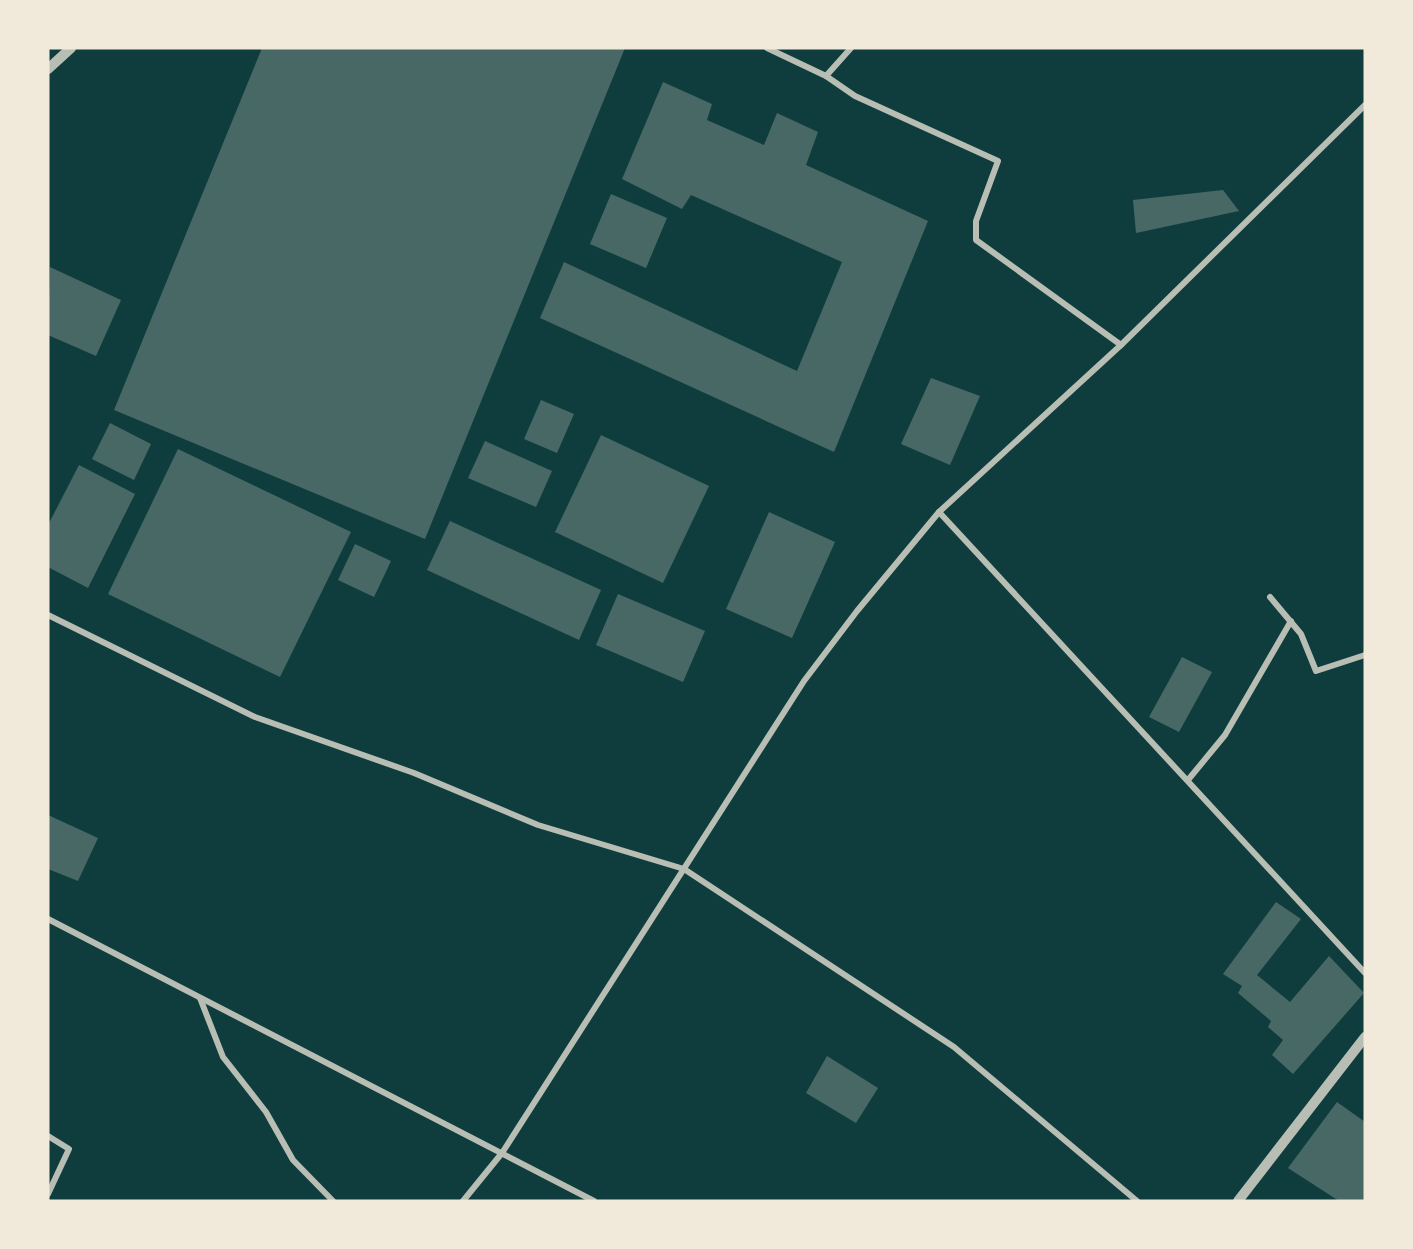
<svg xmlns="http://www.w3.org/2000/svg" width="1413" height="1249" font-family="Figtree,sans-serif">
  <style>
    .building { fill: #486865 }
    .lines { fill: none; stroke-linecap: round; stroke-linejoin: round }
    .minor { stroke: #b8beb3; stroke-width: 6 }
    .tertiary { stroke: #b8beb3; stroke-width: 10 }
  </style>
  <rect width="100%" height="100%" fill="#0f3d3e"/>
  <g class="building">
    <path d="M262,48H625L425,539L114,410Z"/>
    <path d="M663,82L712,104L707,120L764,145L777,113L818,132L806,165L928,221L834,452L540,318L564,262L797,371L842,262L691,195L682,209L622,179Z"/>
    <path d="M1223,190L1239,211L1136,233L1133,200Z"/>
    <path d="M611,194L667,218L646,268L590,244Z"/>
    <path d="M50,267L121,300L96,356L48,335Z"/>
    <path d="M931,378L980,396L950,465L901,444Z"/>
    <path d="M541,400L574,414L557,453L524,439Z"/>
    <path d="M110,423L151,444L134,480L92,459Z"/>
    <path d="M601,435L709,486L663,583L555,532Z"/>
    <path d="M485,441L552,471L536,507L468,478Z"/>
    <path d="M178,449L351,532L280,677L108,594Z"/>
    <path d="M79,465L135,494L88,588L48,567V525Z"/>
    <path d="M769,512L835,542L792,638L726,609Z"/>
    <path d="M450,521L601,590L579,640L427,570Z"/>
    <path d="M355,544L391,561L374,597L338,580Z"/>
    <path d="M618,594L705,631L683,682L596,645Z"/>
    <path d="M1182,657L1212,672L1179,732L1149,717Z"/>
    <path d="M48,815L98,838L78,881L48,869Z"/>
    <path d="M1276,902L1301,919L1257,975L1290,1002L1329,956L1364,993L1293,1074L1272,1055L1283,1040L1268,1027L1271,1021L1238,993L1242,986L1223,974Z"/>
    <path d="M827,1056L878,1088L856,1123L806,1093Z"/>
    <path d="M1337,1102L1365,1122V1201H1339L1288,1168Z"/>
  </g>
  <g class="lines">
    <g class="minor">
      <path d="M767,48L826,76L855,96L998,161L976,221V240L1121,345"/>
      <path d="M826,76L851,48"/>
      <path d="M939,512L1365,973"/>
      <path d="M1270,597L1301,634L1316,671L1365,655"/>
      <path d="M48,615L255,717L414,773L538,825L684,869L954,1047L1137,1201"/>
      <path d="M1188,780L1225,735L1291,621"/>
      <path d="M48,919L594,1201"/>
      <path d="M200,998L223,1057L266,1112L293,1160L333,1201"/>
      <path d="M48,1136L69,1149L48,1194"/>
      <path d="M463,1201L502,1153L804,681L857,611L939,512L1121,345L1365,105"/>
    </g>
    <g class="tertiary">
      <path d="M48,69L71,48"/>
      <path d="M1238,1201L1365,1037"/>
    </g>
  </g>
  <rect width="1413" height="1249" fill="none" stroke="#f1e9da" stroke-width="99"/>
</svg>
